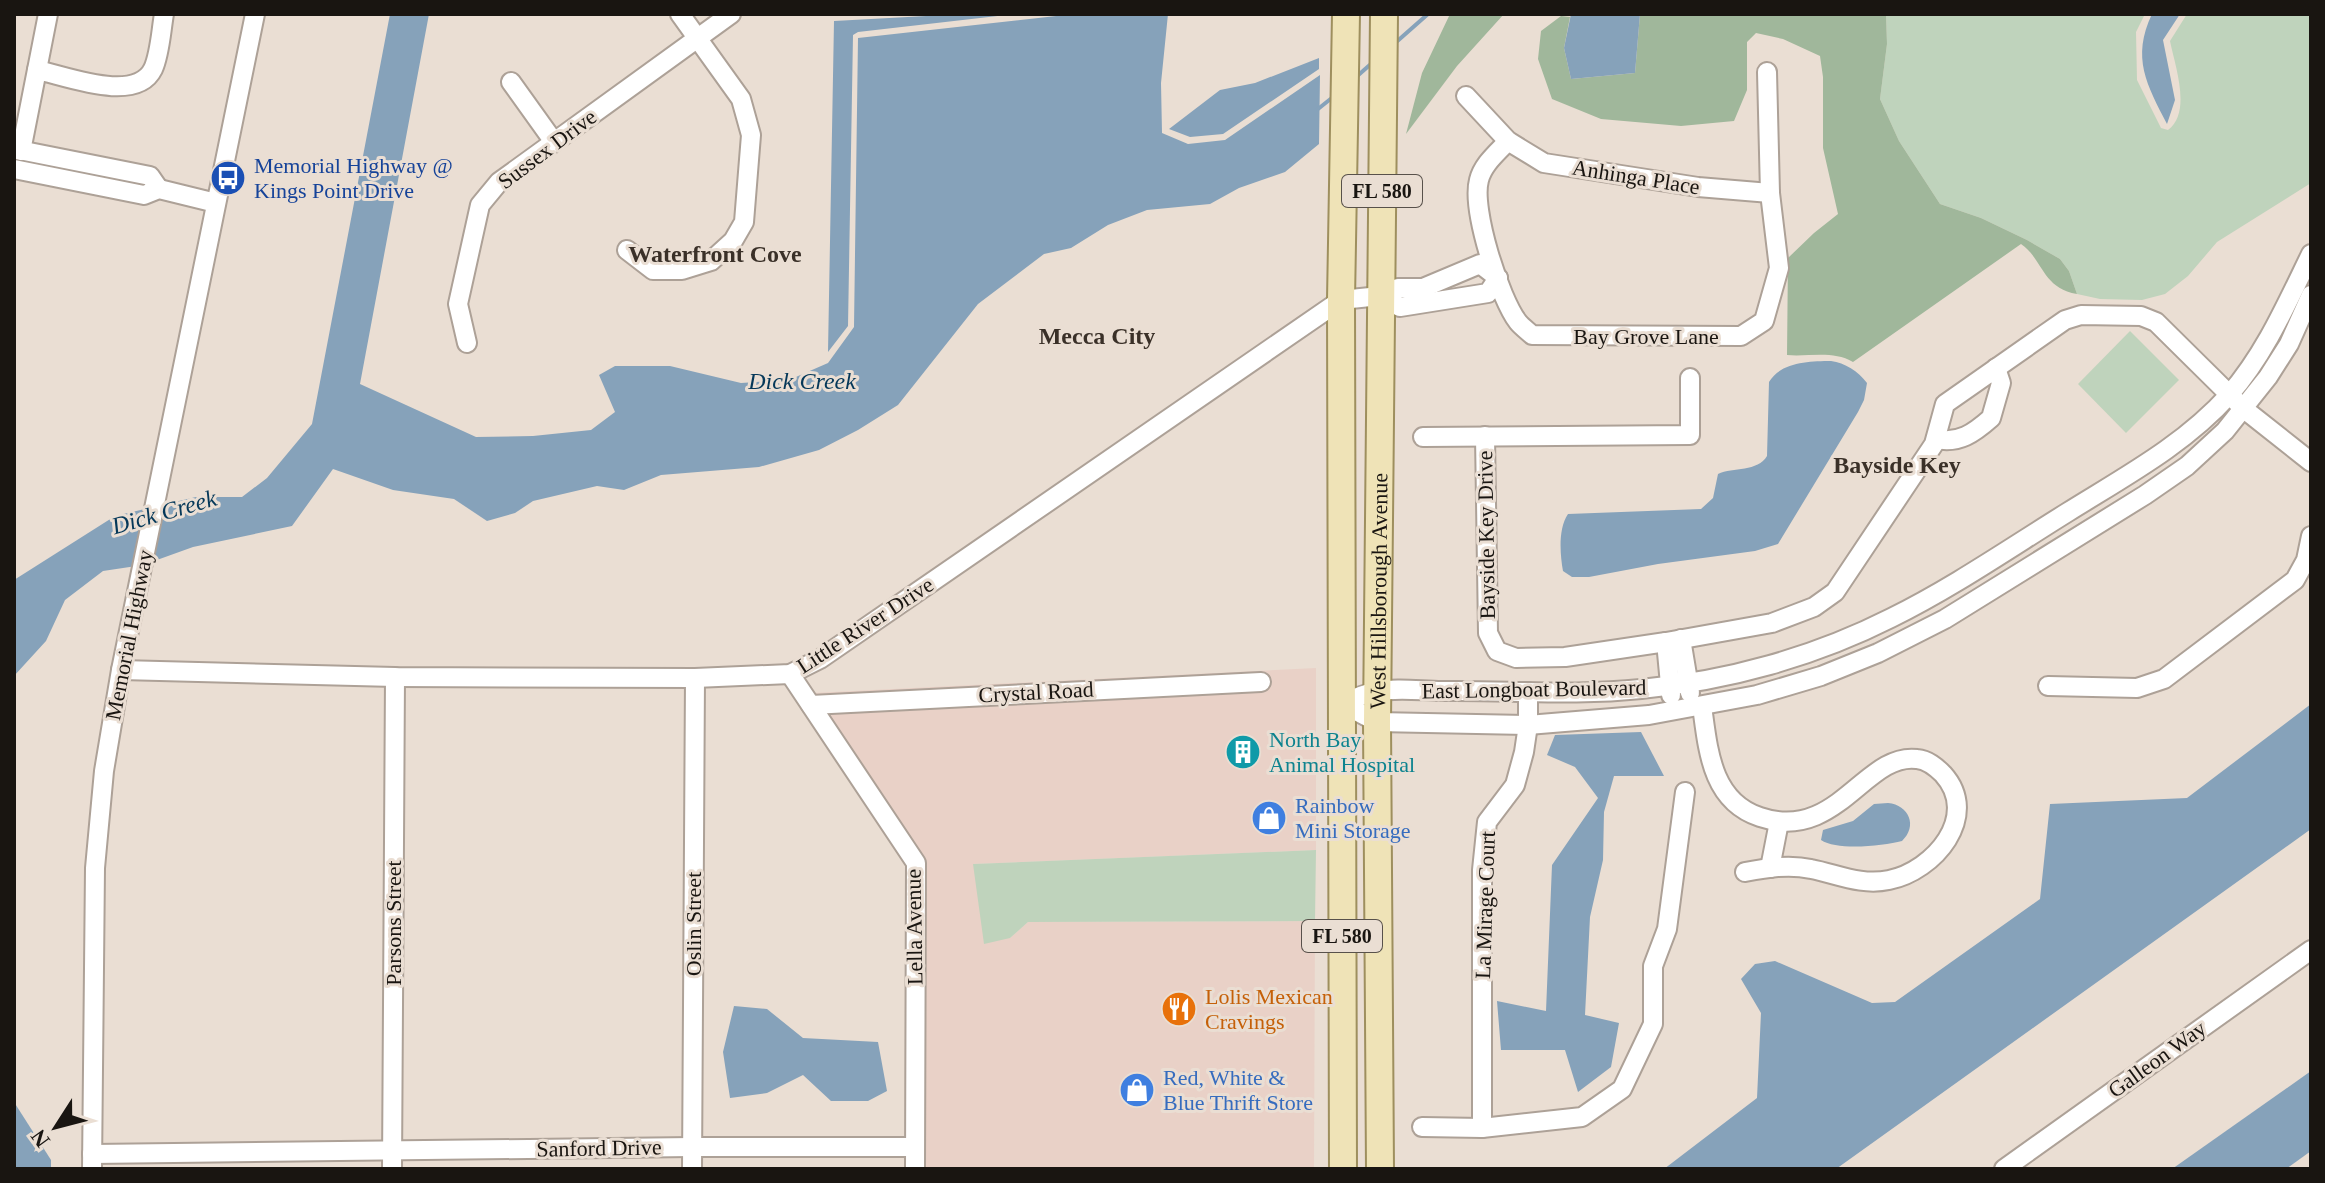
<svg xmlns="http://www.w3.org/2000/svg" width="2325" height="1183" font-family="'Times New Roman',serif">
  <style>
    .commercial { fill: #e9d1c7 }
    .green { fill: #bfd3bc }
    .forest { fill: #a0b79b }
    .water { fill: #86a2ba }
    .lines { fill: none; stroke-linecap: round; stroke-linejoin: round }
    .stream { stroke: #86a2ba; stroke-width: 4 }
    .minor-casing { stroke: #ada197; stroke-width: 22 }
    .primary-casing { stroke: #9e8f5e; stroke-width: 30 }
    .minor { stroke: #fff; stroke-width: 18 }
    .primary { stroke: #efe3b7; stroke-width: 26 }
    .labels { text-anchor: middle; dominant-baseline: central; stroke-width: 6; stroke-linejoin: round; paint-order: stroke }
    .shield { fill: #eaded3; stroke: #58514b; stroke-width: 2 }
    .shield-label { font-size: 20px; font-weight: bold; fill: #191511 }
    .street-label { font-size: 22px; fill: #191511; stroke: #eaded3 }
    .transit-label { font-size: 22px; fill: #164399; stroke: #eaded3; text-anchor: start }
    .culture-label { font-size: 22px; fill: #0d838f; stroke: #eaded3; text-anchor: start }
    .shop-label { font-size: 22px; fill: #366cbe; stroke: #eaded3; text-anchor: start }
    .food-label { font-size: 22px; fill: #c56008; stroke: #eaded3; text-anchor: start }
    .neighbourhood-label { font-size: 24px; font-weight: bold; fill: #3a3028; stroke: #eaded3 }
    .water-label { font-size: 24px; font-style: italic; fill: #053859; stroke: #eaded3 }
  </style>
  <rect width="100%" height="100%" fill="#eaded3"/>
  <path class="commercial" d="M1316,668V850L973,864L1010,938L1028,922L1315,921L1314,1169H923L924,862L825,710L1267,689L1269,674L815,696L813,693Z"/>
  <g class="green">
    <path d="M1886,14H2145L2136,32L2137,80L2161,128L2168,130C2192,112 2175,66 2170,41L2187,14H2311V183L2217,242L2188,276L2165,294L2142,300L2100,299L2077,294L2069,271L2060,259L2027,240L1981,218L1940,204L1899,141L1880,99L1887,44Z"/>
    <path d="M2130,331L2179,380L2126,433L2078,384Z"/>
    <path d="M1316,850L1315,921L1028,922L1010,938L984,944L973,864Z"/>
  </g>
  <g class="forest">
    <path d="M1450,14H1504L1457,66L1406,134L1422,73Z"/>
    <path d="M1640,14H1886L1887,44L1880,99L1899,141L1940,204L1981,218L2027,240L2060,259L2069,271L2077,294C2041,287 2044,260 2021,244L1853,362C1833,350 1809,357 1787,355L1788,258L1814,233L1838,214L1823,148V77L1820,56L1783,39L1756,33L1747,42V90L1734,121L1681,126L1601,119L1552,99L1538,59L1541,31L1561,16L1570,17L1564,48L1571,79L1635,73Z"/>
  </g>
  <g class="water">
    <path d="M390,14H429L360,384L476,437L533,436L591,430L615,412L599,375L615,366H670L741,383L789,380L828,363L854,327L858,38L1074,14H1168L1161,83L1162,133L1188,144L1225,140L1320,75L1319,144L1285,172L1239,188L1210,204L1147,210L1108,225L1071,248L1044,254L978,304L898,405L858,430L819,450L759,467L661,475L624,490L597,486L533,501L515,513L487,521L454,499L393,490L333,469L292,526L193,547L143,565L103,571L65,600L46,641L14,676V580L115,516L196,497H242L267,478L312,424Z"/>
    <path d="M963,14H1015L858,32L853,35L848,326L828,352L834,21Z"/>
    <path d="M1571,14H1640L1635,73L1571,79L1564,48Z"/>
    <path d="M2152,14H2180L2163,40L2175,100L2167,124C2147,85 2131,58 2152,14Z"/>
    <path d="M1319,58V69L1223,134L1190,137L1169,129L1220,90L1255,83Z"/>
    <path d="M1831,361C1845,363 1858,371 1867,383L1864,400L1858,412L1778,544L1755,551L1658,564L1589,577H1572L1563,571C1560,554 1558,529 1568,514L1701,509L1713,498L1718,474C1733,467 1758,472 1767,456L1769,382C1781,362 1809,361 1831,361Z"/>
    <path d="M2311,704V829L1836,1169H1664L1757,1098L1761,1013L1741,979L1755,964L1775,961L1872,1003L1895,1002L2040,899L2050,804L2187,798Z"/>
    <path d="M1641,732L1664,776H1614L1604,812L1603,860L1590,917L1585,1015L1619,1023L1611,1067L1578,1092L1565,1050H1501L1497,1001L1546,1011L1552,865L1598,798L1575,767L1547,755L1555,735Z"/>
    <path d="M1888,803C1909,805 1918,826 1902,841C1883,846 1837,851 1821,840L1823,830L1853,821L1874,804Z"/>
    <path d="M734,1006L767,1009L803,1038L878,1042L887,1091L868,1101H831L803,1075L767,1093L730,1098L723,1052Z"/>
    <path d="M2311,1071V1151L2286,1169H2172Z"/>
    <path d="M14,1102L51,1160V1169H14Z"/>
  </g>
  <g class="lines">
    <g class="stream">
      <path d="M1394,44L1428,14"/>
      <path d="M1355,78L1372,63"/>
      <path d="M1318,109L1333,97"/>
    </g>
    <defs>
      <g id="minor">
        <path d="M37,70C66,76 136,104 153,69C160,54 161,31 164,14"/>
        <path d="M511,82L554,142"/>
        <path d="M1466,96L1508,141L1544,163L1698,187L1770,193"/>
        <path d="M1508,141C1497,153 1483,164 1479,180C1471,209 1500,299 1518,322C1522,327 1528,331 1532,335L1741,336L1764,321L1779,268L1770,193L1767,72"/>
        <path d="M14,149L150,176L159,189"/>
        <path d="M21,151L48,14"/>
        <path d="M14,169L144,195L159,189L216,203"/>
        <path d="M627,250L653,270H682L711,261L733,241L744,222L751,135L741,99L680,14"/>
        <path d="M1380,296L1400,307L1488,293L1498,278"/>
        <path d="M467,343L458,304L480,205L499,182L731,14"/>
        <path d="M1485,436L1488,633L1497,651L1516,658L1565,657L1666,642L1772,623L1814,607L1835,592L1934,444L1945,404L2065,320L2081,315L2141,316L2156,322L2244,409L2311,462"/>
        <path d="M1423,437L1690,435V378"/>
        <path d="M1936,439C1959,444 1974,433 1991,418L2001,383L1996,368"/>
        <path d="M1681,639L1690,693"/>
        <path d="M1666,642L1671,695"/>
        <path d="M121,670L395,677L695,678L790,674L820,659L1341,300L1380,296L1398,288H1423L1480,264L1498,278"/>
        <path d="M790,674L916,863L915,1169"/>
        <path d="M2048,686L2137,688L2164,679L2295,580L2306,560L2311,536"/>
        <path d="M1341,703C1352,700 1363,694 1375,692C1396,687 1421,691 1442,691C1508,690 1575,696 1641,689C1727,681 1814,657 1891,618C1952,588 2010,548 2068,512C2124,477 2184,445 2229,395C2265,354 2287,303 2311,254"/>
        <path d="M1341,703L1377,722L1528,725L1649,715L1757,695L1821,676L1878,653L1945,619L2145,495L2187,466L2225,431L2268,377L2289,344L2311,295"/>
        <path d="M811,705L1261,682"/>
        <path d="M1702,706C1708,749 1711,801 1760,817C1837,843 1865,752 1917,759C1928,760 1936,767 1943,774C1981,816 1934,871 1889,880C1861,886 1837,874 1811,869C1789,864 1766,868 1745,872"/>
        <path d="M1770,868L1779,822"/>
        <path d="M1422,1127L1482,1128L1582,1117L1622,1089L1653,1024V966L1667,929L1685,792"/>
        <path d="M1482,1128V870L1487,822L1515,785L1524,752L1528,725V692"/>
        <path d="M92,1154L692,1147H914"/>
        <path d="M92,1169L95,868L104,771L121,670L255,14"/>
        <path d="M392,1169L395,677"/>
        <path d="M692,1169L695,678"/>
        <path d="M2004,1169L2311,950"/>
      </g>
      <g id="primary">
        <path d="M1343,1169L1341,300L1346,14"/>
        <path id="s1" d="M1380,1169L1377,722L1384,14"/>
      </g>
    </defs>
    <use href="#minor" class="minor-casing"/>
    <use href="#primary" class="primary-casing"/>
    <use href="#minor" class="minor"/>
    <use href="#primary" class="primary"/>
  </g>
  <defs>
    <symbol id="bus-disc" viewBox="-11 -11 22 22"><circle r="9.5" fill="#1a4fb4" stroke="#eaded3"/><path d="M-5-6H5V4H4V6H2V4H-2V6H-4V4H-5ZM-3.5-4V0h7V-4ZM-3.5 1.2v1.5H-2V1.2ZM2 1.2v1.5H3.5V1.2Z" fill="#fff"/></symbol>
    <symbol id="building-disc" viewBox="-11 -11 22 22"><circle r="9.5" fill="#0f9aa8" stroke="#eaded3"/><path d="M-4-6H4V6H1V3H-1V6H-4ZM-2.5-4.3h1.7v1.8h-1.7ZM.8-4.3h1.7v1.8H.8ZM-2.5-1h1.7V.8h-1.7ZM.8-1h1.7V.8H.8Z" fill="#fff"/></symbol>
    <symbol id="shop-disc" viewBox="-11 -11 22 22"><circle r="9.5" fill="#3f7fe0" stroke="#eaded3"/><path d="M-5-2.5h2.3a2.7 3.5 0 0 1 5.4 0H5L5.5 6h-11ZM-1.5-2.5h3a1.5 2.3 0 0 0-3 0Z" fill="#fff"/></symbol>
    <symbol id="restaurant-disc" viewBox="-11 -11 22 22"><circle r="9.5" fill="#e8710a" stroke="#eaded3"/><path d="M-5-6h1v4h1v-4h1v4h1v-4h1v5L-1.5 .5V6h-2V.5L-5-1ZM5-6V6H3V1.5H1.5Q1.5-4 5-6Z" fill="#fff"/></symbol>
  </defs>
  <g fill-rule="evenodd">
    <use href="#bus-disc" x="208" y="158" width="40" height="40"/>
    <use href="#building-disc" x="1223" y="732" width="40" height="40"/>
    <use href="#shop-disc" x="1249" y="798" width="40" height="40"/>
    <use href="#restaurant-disc" x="1159" y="989" width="40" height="40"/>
    <use href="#shop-disc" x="1117" y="1070" width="40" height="40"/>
  </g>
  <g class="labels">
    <g class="shield">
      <rect x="1342" y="175" width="80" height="32" rx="6"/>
      <rect x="1302" y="920" width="80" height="32" rx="6"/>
    </g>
    <g class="shield-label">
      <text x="1382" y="191">FL 580</text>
      <text x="1342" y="936">FL 580</text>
    </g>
    <g class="street-label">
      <text transform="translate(547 149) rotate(-37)">Sussex Drive</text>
      <text transform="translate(1636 177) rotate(9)">Anhinga Place</text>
      <text x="1646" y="336">Bay Grove Lane</text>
      <text transform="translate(1486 535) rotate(-91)">Bayside Key Drive</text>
      <text stroke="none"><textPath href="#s1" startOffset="578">West Hillsborough Avenue</textPath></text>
      <text transform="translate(865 625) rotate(-33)">Little River Drive</text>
      <text transform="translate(129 635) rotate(-79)">Memorial Highway</text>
      <text transform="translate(1534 689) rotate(-1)">East Longboat Boulevard</text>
      <text transform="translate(1036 692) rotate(-3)">Crystal Road</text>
      <text transform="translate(1485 905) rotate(-88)">La Mirage Court</text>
      <text transform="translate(393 923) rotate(-90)">Parsons Street</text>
      <text transform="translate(693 924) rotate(-90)">Oslin Street</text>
      <text transform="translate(914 927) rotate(-91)">Lella Avenue</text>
      <text transform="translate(2157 1059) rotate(-36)">Galleon Way</text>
      <text transform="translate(599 1148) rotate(-1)">Sanford Drive</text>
    </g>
    <g class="transit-label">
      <text x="254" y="165">Memorial Highway @<tspan x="254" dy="25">Kings Point Drive</tspan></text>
    </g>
    <g class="culture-label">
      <text x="1269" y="739">North Bay<tspan x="1269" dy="25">Animal Hospital</tspan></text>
    </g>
    <g class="shop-label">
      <text x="1295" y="805">Rainbow<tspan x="1295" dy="25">Mini Storage</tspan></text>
      <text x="1163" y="1077">Red, White &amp;<tspan x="1163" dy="25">Blue Thrift Store</tspan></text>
    </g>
    <g class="food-label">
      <text x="1205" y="996">Lolis Mexican<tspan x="1205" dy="25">Cravings</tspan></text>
    </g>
    <g class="neighbourhood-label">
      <text x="715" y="254">Waterfront Cove</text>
      <text x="1097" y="336">Mecca City</text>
      <text x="1897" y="465">Bayside Key</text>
    </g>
    <g class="water-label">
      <text x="802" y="381">Dick Creek</text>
      <text transform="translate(164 512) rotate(-16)">Dick Creek</text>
    </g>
  </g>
  <rect width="2325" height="1183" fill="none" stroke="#191511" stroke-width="32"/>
  <g transform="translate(56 1127) rotate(234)" stroke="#eaded3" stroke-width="6" paint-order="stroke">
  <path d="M0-6L14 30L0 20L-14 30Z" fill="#191511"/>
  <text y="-12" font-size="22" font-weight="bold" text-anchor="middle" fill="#191511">N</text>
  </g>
</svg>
